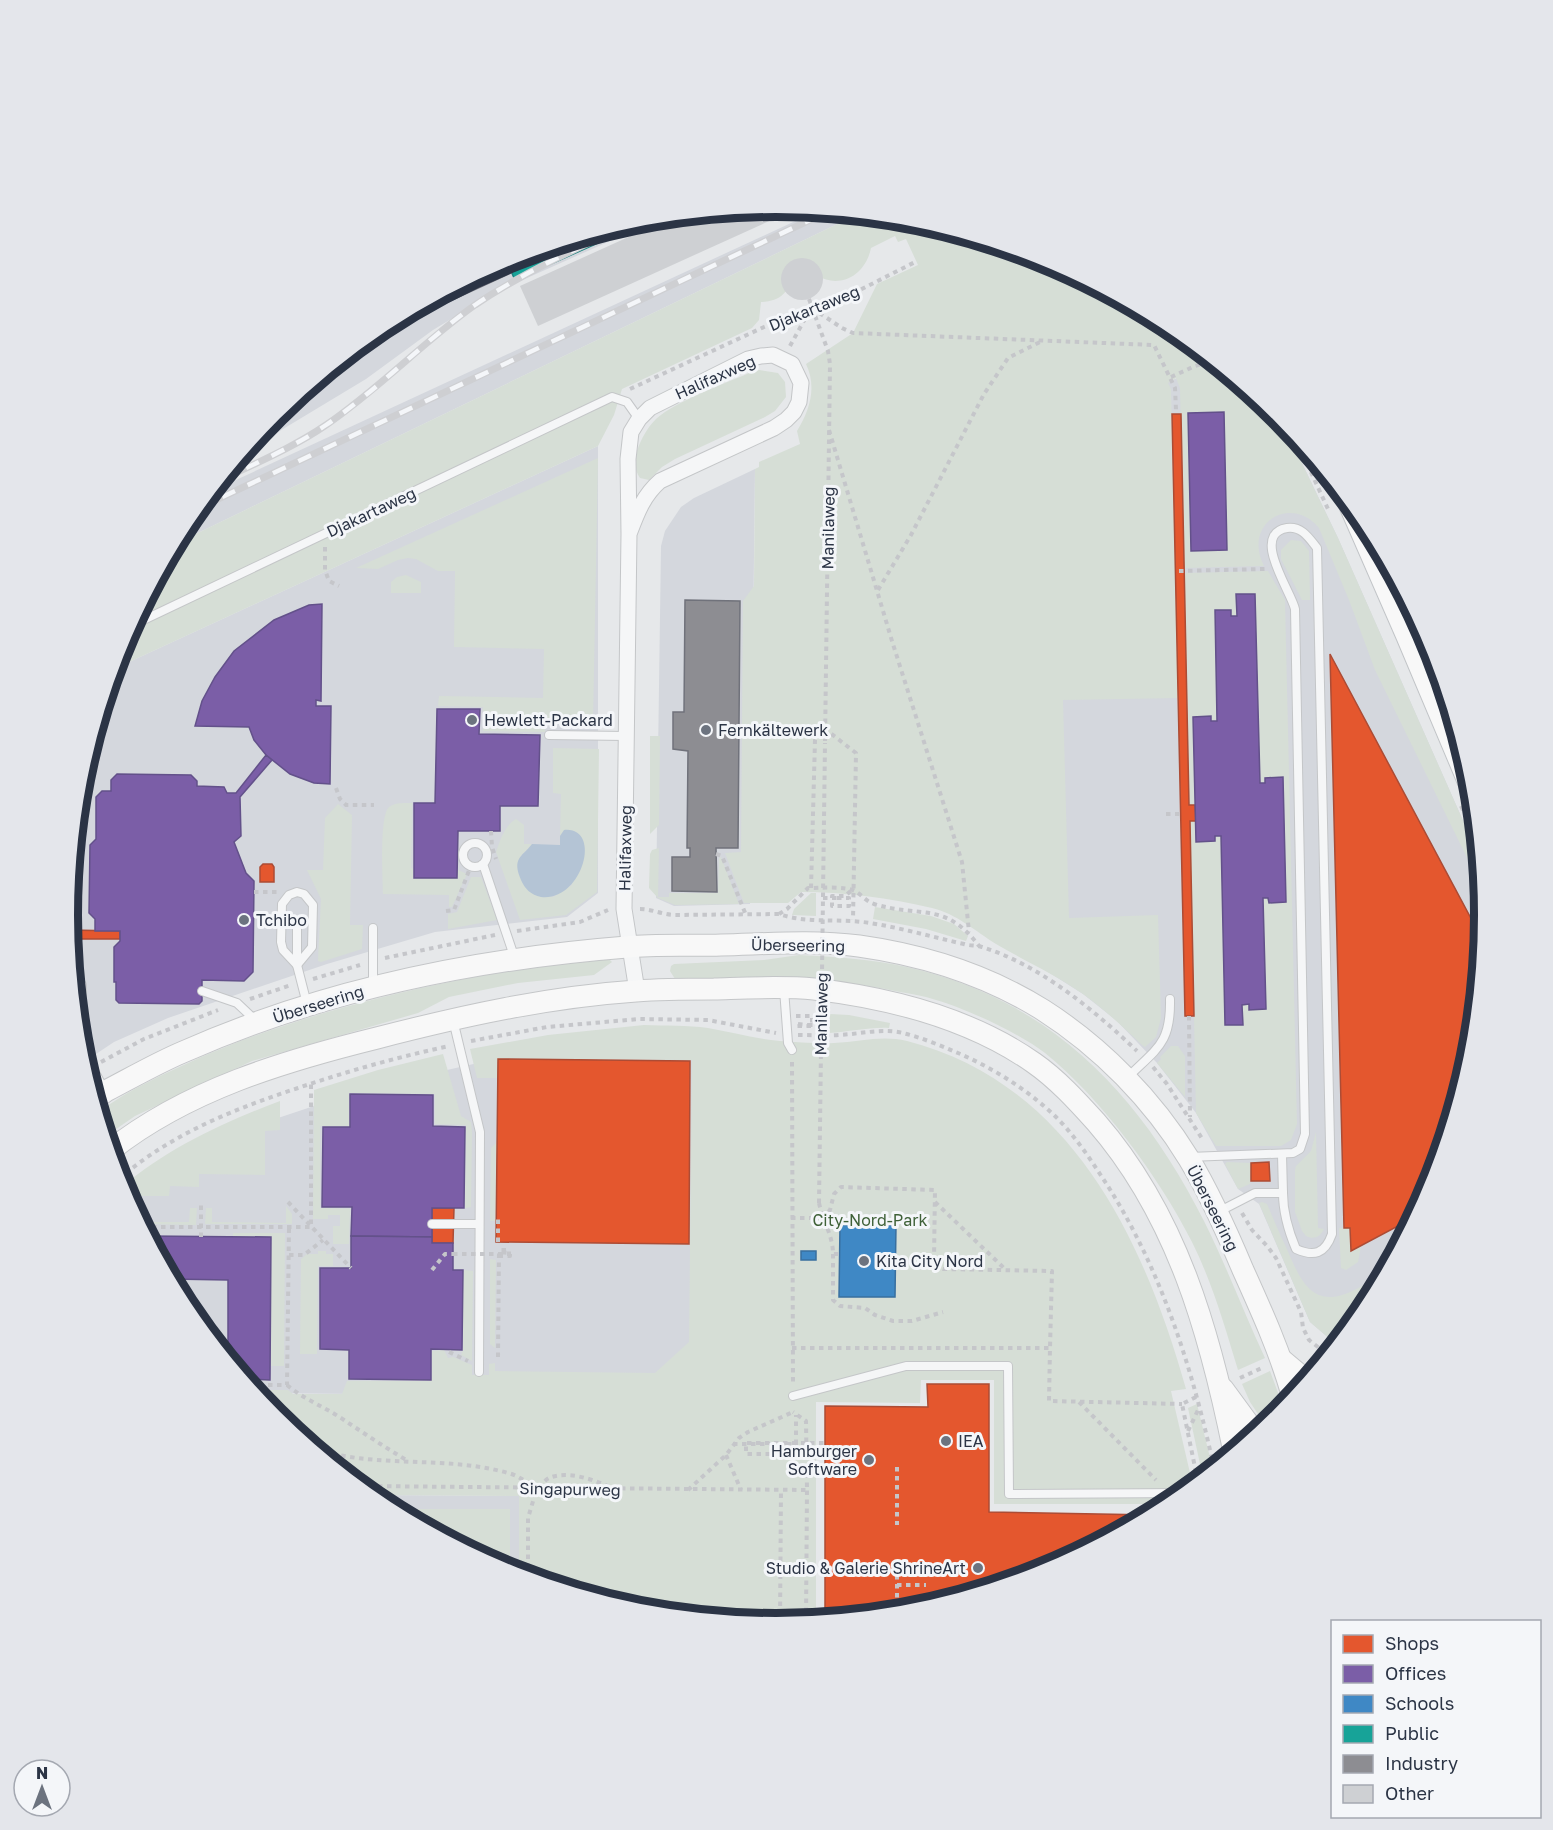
<svg xmlns="http://www.w3.org/2000/svg" width="1553" height="1830" font-family="'Golos Text',sans-serif">
  <style>
    .built { fill: #d4d7dd }
    .green { fill: #d6ded6 }
    .water { fill: #b4c4d5 }
    .shops { fill: #e4572e; stroke: #ac4c35; stroke-width: 1.5 }
    .offices { fill: #7b5ea7; stroke: #63518a; stroke-width: 1.5 }
    .schools { fill: #3f88c5; stroke: #396f9f; stroke-width: 1.5 }
    .public { fill: #17a398; stroke: #1d827f; stroke-width: 1.5 }
    .industry { fill: #8d8d92; stroke: #70727b; stroke-width: 1.5 }
    .building { fill: #ced0d3 }
    .lines { fill: none; stroke-linecap: round; stroke-linejoin: round }
    .lane-casing { stroke: #c4c6c8; stroke-width: 10 }
    .street-casing { stroke: #c4c6c8; stroke-width: 17 }
    .secondary-casing { stroke: #c4c6c8; stroke-width: 23 }
    .primary-casing { stroke: #c2c5c8; stroke-width: 26 }
    .path { stroke: #c5c6ca; stroke-width: 4; stroke-dasharray: 4.5 4.5; stroke-linecap: butt }
    .lane { stroke: #f5f6f7; stroke-width: 8 }
    .street { stroke: #f5f6f7; stroke-width: 15 }
    .secondary { stroke: #f8f8f8; stroke-width: 21 }
    .primary { stroke: #f8f8f8; stroke-width: 24 }
    .rail-casing { stroke: #cecfd2; stroke-width: 7 }
    .rail { stroke: #f4f6f9; stroke-width: 4.5; stroke-dasharray: 14; stroke-linecap: butt }
    .path-bridge { stroke: #c5c6ca; stroke-width: 4; stroke-dasharray: 4.5 4.5; stroke-linecap: butt }
    .poi-dot { fill: #6c737f; stroke: #f4f6f9; stroke-width: 2 }
    .labels { text-anchor: middle; dominant-baseline: central; stroke-width: 6; stroke-linejoin: round; paint-order: stroke }
    .street-label { font-size: 16px; fill: #2b3445; stroke: #f4f6f9 }
    .poi-label { font-size: 16px; fill: #2b3445; stroke: #f4f6f9; text-anchor: start }
    .park-label { font-size: 16px; fill: #3f6138; stroke: #f4f6f9 }
    .rim { fill: none; stroke: #2b3445; stroke-width: 8 }
  </style>
  <rect width="100%" height="100%" fill="#e6e8ea"/>
  <g class="built">
    <path d="M819,210L858,214L175,544L187,521L212,491Z"/>
    <path d="M664,217L509,286L476,304L433,330L366,379L243,453L275,413L324,377L323,375L383,325L505,260L639,220Z"/>
    <path d="M1197,369L1279,415L1338,538L1480,859L1485,915L1472,1054L1431,1187L1366,1309L1339,1342L1331,1340L1310,1322L1259,1204L1238,1189L1196,1113L1157,1063L1117,1021L1083,994L1034,963L996,943L1003,398L1168,382Z"/>
    <path d="M598,446V893L567,917L435,932L327,964L168,1018L114,1042L84,1062L81,1053L68,915L81,776L114,669Z"/>
    <path d="M755,469L750,904L674,906L656,898L661,546L665,531L681,507L694,498Z"/>
    <path d="M706,1037L701,1359L662,1397L256,1393L187,1309L129,1200L151,1182L275,1119L368,1088L491,1060Z"/>
    <path d="M371,1495L520,1496L519,1574L505,1570L382,1504Z"/>
  </g>
  <g class="green">
    <path d="M858,214L915,220L1048,260L1171,326L1278,414L1338,538L1480,859L1485,915L1483,941L1476,928L1474,872L1375,670L1349,600L1319,528C1291,494 1242,523 1264,566L1184,568L1180,388L1176,378L1168,383L1171,389L1178,698L1063,700L1069,918L1158,915L1161,1018L1156,1037L1145,1047L1142,1045C1123,1027 1105,1010 1083,994C1056,975 1025,961 996,944C975,931 957,914 932,908C890,898 844,892 801,892L788,903H744L725,853L741,852L743,601L754,586L755,469L759,467V462L800,444L797,431C810,410 817,387 806,364L853,333L877,284L918,265L906,239L898,242L895,236L871,248C863,286 821,293 802,259L789,265C795,286 784,302 761,302L759,320L752,328L622,389L614,415L598,446L114,669L122,643L175,544Z"/>
    <path d="M759,370L778,373L785,382L786,397L775,411L765,417L675,459L662,467L649,480L640,478C634,470 635,460 637,451C641,439 647,428 656,419C676,401 724,384 749,373Z"/>
    <path d="M598,458L593,723L545,722V732L483,731V707L438,706L439,696L543,698L544,649L454,647L455,571H438L416,559L408,558L398,560L378,569L356,568Z"/>
    <path d="M1371,531L1418,618L1437,662L1455,723Z"/>
    <path d="M1291,540L1301,541L1309,551L1310,600H1302L1281,559V550Z"/>
    <path d="M1268,571L1285,600L1297,1124L1291,1140L1281,1146H1216L1196,1113L1190,821H1196V842L1214,841L1215,836H1221L1225,1025H1243L1242,1005L1249,1004V1010L1266,1009L1263,898H1268L1269,903L1286,902L1283,777L1265,778V783H1260L1255,594L1237,616H1231V610H1215L1217,721H1211V716L1195,805H1189L1184,573Z"/>
    <path d="M406,575L421,582V593H391V582L397,577Z"/>
    <path d="M650,736H660L659,825L650,834Z"/>
    <path d="M553,748L599,749L597,892L566,915L520,920L496,852C500,840 505,825 516,819L524,825V844H532C521,857 516,856 519,875L553,897L572,885L564,831L560,836L561,794L553,793Z"/>
    <path d="M412,803L411,868L413,869V879L457,878L458,870L467,874L452,907H449V895L383,894C383,878 379,816 389,807C395,802 405,803 412,803Z"/>
    <path d="M338,804L352,815L350,925H363L362,949L321,962L318,961V959L321,899L307,870H323L325,818Z"/>
    <path d="M659,848L658,897H669V893H718L719,858L721,857L739,904L675,905L658,898L649,888L650,854L652,850Z"/>
    <path d="M471,877H481L497,920L448,929V914L457,912Z"/>
    <path d="M811,893H816V916L792,915L794,909Z"/>
    <path d="M875,907L931,916L954,924L968,936L966,941L926,929L873,919Z"/>
    <path d="M799,955C835,957 871,959 907,967C1050,999 1140,1094 1204,1221C1226,1265 1244,1313 1265,1358L1238,1370C1225,1327 1212,1282 1192,1242C1159,1177 1102,1099 1045,1053C1019,1033 967,1009 936,1000C924,996 912,994 900,992C825,976 751,977 675,979L670,971L671,966L674,964L764,960Z"/>
    <path d="M608,958L612,962L594,975L518,983L449,997L418,1013L252,1061L135,1116L106,1136L99,1112C129,1089 164,1074 199,1058C282,1022 370,998 459,980C508,970 558,965 608,958Z"/>
    <path d="M830,1014L849,1015L890,1023L889,1028C869,1027 850,1032 829,1033Z"/>
    <path d="M644,1025C666,1026 687,1025 708,1028C732,1032 755,1039 780,1041C798,1042 817,1044 834,1043C860,1042 881,1035 907,1041C1071,1083 1144,1240 1186,1389L1171,1391L1193,1486L1170,1505L1153,1514V1504H994V1380H921L920,1403L816,1402V1620L776,1624L638,1610L519,1574V1496L371,1495L275,1416L254,1390H288L293,1394H342L347,1381H431L432,1351L444,1350L448,1358L453,1357L472,1365V1375H489V1364L495,1363V1371L655,1373L689,1342L692,1060L498,1059L497,1078H477L470,1049L548,1035Z"/>
    <path d="M1171,1046H1178L1185,1056V1097L1157,1063L1161,1059L1160,1057Z"/>
    <path d="M443,1054L461,1116L471,1122L472,1132L471,1207L465,1208L466,1125L435,1124V1094L349,1093V1126H320V1208L350,1209L349,1244H333V1226H340V1215H328V1219H313L314,1090L378,1070Z"/>
    <path d="M280,1101V1130L265,1131V1175L199,1174V1187L170,1186L169,1196H126L122,1187C168,1148 224,1122 280,1101Z"/>
    <path d="M1316,1132L1318,1228L1324,1229C1320,1237 1314,1240 1306,1236L1302,1231L1295,1212V1170L1296,1166L1311,1151Z"/>
    <path d="M497,1142L496,1221H490L491,1148Z"/>
    <path d="M1227,1162L1251,1163L1250,1184L1238,1189L1225,1164Z"/>
    <path d="M1262,1202L1267,1204C1273,1218 1279,1233 1286,1247C1299,1277 1311,1311 1352,1291C1365,1286 1377,1276 1388,1268L1366,1309L1339,1342L1331,1340L1310,1322L1259,1203Z"/>
    <path d="M286,1206L292,1214V1224H205L206,1208H212V1222L286,1223Z"/>
    <path d="M190,1208H197L196,1225L141,1224L134,1209H141L142,1222H189Z"/>
    <path d="M1339,1228H1350L1351,1250L1361,1246L1358,1262L1346,1270L1341,1268Z"/>
    <path d="M233,1233H285L284,1366H270L271,1237L233,1236Z"/>
    <path d="M318,1251H326V1254H333V1266H318L317,1354H300L301,1259L307,1254H318Z"/>
    <path d="M490,1259L496,1260L495,1348L490,1344Z"/>
    <path d="M463,1270L473,1271L472,1361L461,1355L463,1350Z"/>
    <path d="M1270,1371L1284,1409L1266,1426L1250,1402L1242,1384Z"/>
    <path d="M1197,1404L1213,1470L1203,1478L1188,1408Z"/>
    <path d="M391,1509H510V1572L505,1570Z"/>
  </g>
  <path class="water" d="M564,830C603,826 583,902 541,897C531,895 525,889 521,880C512,858 521,858 532,844L560,845V836Z"/>
  <g class="shops">
    <path d="M1172,414H1181L1189,805H1195L1196,821H1190L1194,1016H1185Z"/>
    <path d="M1330,654L1483,941L1472,1054L1431,1187L1415,1217L1351,1251L1350,1228H1344Z"/>
    <path d="M263,864H272L274,867V882H260V867Z"/>
    <path d="M69,930L120,931V939H70Z"/>
    <path d="M498,1059L690,1061L689,1244L496,1242Z"/>
    <path d="M1269,1162L1270,1181H1251V1163Z"/>
    <path d="M432,1208H454L453,1243H432Z"/>
    <path d="M927,1384H989V1512L1151,1515L1048,1570L914,1610L825,1619V1406L928,1407Z"/>
  </g>
  <g class="offices">
    <path d="M1224,412L1227,550L1191,551L1188,413Z"/>
    <path d="M1236,594H1255L1260,783H1265V778L1283,777L1286,902L1269,903L1268,898H1263L1266,1009L1249,1010V1004L1242,1005L1243,1025H1225L1221,836H1215V841L1196,842L1193,717L1211,716V721H1217L1215,610H1231V616H1237Z"/>
    <path d="M322,604L321,701L316,700V706H331L330,784L314,783L290,774L266,755L254,740L249,727L195,726L202,701L215,677L234,651L274,620L309,605Z"/>
    <path d="M437,709H480L479,734L540,735L538,806H500V831H458L457,878H414V803H435Z"/>
    <path d="M266,755L272,760L240,797L241,836L234,842L246,873L254,881L253,972L244,981L202,980V1001L199,1004L119,1003L116,1000V982H114V947L120,941V931H95V919L89,913L90,845L96,839V797L102,791H111V780L117,774L191,775L197,781V786L224,787L227,793H236Z"/>
    <path d="M350,1094L433,1095V1126L465,1127L464,1208H432V1237L351,1236L352,1207H322L323,1127H350Z"/>
    <path d="M148,1236L271,1237L270,1380L245,1379L226,1356H228V1280L171,1279Z"/>
    <path d="M351,1236L432,1237V1243H453V1270H463L462,1350L431,1349V1380L349,1379V1350L320,1349V1268H351Z"/>
  </g>
  <g class="schools">
    <path d="M840,1225H896L895,1297H839Z"/>
    <rect x="801" y="1251" width="15" height="9"/>
  </g>
  <path class="public" d="M654,218L515,280L506,260L639,220Z"/>
  <g class="industry">
    <path d="M505,260L511,273L365,340L383,325Z"/>
    <path d="M685,600L740,601L738,848H716L717,892L672,891V857H690V848H687L688,751L673,749V712H684Z"/>
  </g>
  <g class="building">
    <path d="M777,206L798,208L538,326L520,286L675,216Z"/>
    <circle cx="802" cy="279" r="21"/>
  </g>
  <g class="lines">
    <defs>
      <g id="lane">
        <path d="M131,626L612,397L627,402L639,419"/>
        <path d="M549,735L626,736"/>
        <circle cx="475" cy="855" r="12"/>
        <path d="M483,864L515,959"/>
        <path d="M297,892L304,894L313,905L312,947L297,965L283,950L281,942L282,904L289,895Z"/>
        <path d="M297,925V965L307,1004"/>
        <path d="M373,928V985"/>
        <path d="M82,985V1049L104,1089"/>
        <path d="M784,989L788,1043L792,1050"/>
        <path d="M202,991L237,1003L255,1020"/>
        <path d="M453,1020L480,1132L479,1372"/>
        <path d="M1127,1078C1157,1048 1171,1044 1170,999"/>
        <path d="M1282,1155L1283,1193"/>
        <path d="M1189,1157L1293,1153L1300,1149L1305,1134L1295,609C1291,591 1250,534 1287,528C1302,526 1309,538 1317,548L1332,1234C1325,1254 1314,1257 1296,1249C1288,1230 1283,1213 1283,1193H1255L1218,1212"/>
        <path d="M432,1224H479"/>
        <path d="M793,1396L906,1366H1008L1009,1494L1184,1493"/>
      </g>
      <path id="street" d="M629,534C637,513 643,496 660,481L774,428L786,420L794,412L799,402L801,383L792,364L773,355L761,356L748,359L650,408L639,419L631,432L628,459L629,534L624,909L637,991"/>
      <g id="secondary">
        <path d="M95,1099L106,1091C131,1078 157,1063 183,1052C323,990 475,959 627,947C658,944 690,946 721,945C766,944 813,940 859,946C923,955 987,975 1043,1010C1101,1047 1153,1100 1189,1159C1210,1194 1227,1232 1243,1270C1262,1312 1281,1354 1293,1398"/>
        <path d="M111,1150C187,1090 284,1061 377,1038C462,1016 548,997 636,991C662,989 688,989 714,989C747,988 781,986 814,989C890,998 970,1018 1034,1063C1057,1079 1077,1101 1096,1122C1177,1215 1210,1333 1234,1452"/>
        <path d="M1282,1360L1307,1381"/>
        <path d="M1223,1389L1256,1434"/>
      </g>
      <path id="primary" d="M1349,500L1408,635L1473,789"/>
    </defs>
    <use href="#lane" class="lane-casing"/>
    <use href="#street" class="street-casing"/>
    <use href="#secondary" class="secondary-casing"/>
    <use href="#primary" class="primary-casing"/>
    <g class="path">
      <path d="M809,299L828,351L830,364L825,743"/>
      <path d="M812,308L842,328L853,333L1154,345L1175,388L1176,410"/>
      <path d="M790,346L811,308"/>
      <path d="M1171,377L1195,366L1213,361"/>
      <path d="M630,389L764,327L812,307L854,293L917,261"/>
      <path d="M829,430L892,641L962,862L969,932"/>
      <path d="M1292,431L1328,509"/>
      <path d="M325,547V570L329,581L339,586"/>
      <path d="M1179,571L1265,569"/>
      <path d="M878,590L911,535L984,394L1008,358L1042,341"/>
      <path d="M336,788L340,799L346,805H374"/>
      <path d="M1461,806L1479,845"/>
      <path d="M1166,814H1180"/>
      <path d="M491,831L492,847L496,859"/>
      <path d="M716,854L722,856L746,915"/>
      <path d="M811,888L815,740L825,729L856,753L853,920"/>
      <path d="M254,892H277"/>
      <path d="M837,898H849V906H832V896H845L852,890"/>
      <path d="M640,909C652,909 663,915 676,915L779,914C807,924 840,918 870,923C902,928 932,937 964,944C970,946 976,945 982,947C1040,965 1094,1010 1137,1051"/>
      <path d="M446,911L454,910L470,868"/>
      <path d="M779,914L787,909L808,888C819,888 846,886 855,891C862,895 867,902 874,904C920,918 945,901 979,946"/>
      <path d="M517,931L580,922L608,910"/>
      <path d="M385,958L495,935"/>
      <path d="M313,979L360,965"/>
      <path d="M250,999L291,985"/>
      <path d="M796,1016H812V1026H797"/>
      <path d="M1189,1016L1190,1117"/>
      <path d="M798,1024L808,1025"/>
      <path d="M798,1035C812,1035 825,1036 839,1035C859,1034 878,1029 898,1032C918,1036 939,1045 958,1053C993,1068 1028,1090 1056,1117C1073,1134 1087,1154 1100,1174C1159,1262 1192,1366 1214,1468"/>
      <path d="M471,1041L547,1027L639,1019L708,1020L776,1033"/>
      <path d="M101,1062L144,1039L218,1010"/>
      <path d="M792,1062L793,1384"/>
      <path d="M1153,1067L1167,1084L1203,1140"/>
      <path d="M119,1179C171,1134 234,1109 298,1088C348,1071 398,1057 449,1046"/>
      <path d="M288,1202L351,1268"/>
      <path d="M935,1202L1006,1270"/>
      <path d="M819,1203C823,1221 833,1236 833,1254H840"/>
      <path d="M1242,1213L1252,1230L1268,1247L1276,1258L1301,1312L1303,1328L1309,1340L1328,1355"/>
      <path d="M791,1218H822"/>
      <path d="M822,1218L830,1210L834,1194L841,1187L935,1190L934,1259L935,1266L943,1269L1052,1271L1050,1348"/>
      <path d="M143,1227H311V1084"/>
      <path d="M201,1237V1201"/>
      <path d="M498,1242V1218"/>
      <path d="M833,1254V1300L840,1306L865,1308L875,1315L893,1321H912L943,1312"/>
      <path d="M289,1255H304L323,1240"/>
      <path d="M432,1270L445,1254H453"/>
      <path d="M792,1348H1050L1049,1401L1182,1404"/>
      <path d="M449,1352L468,1361"/>
      <path d="M498,1357L499,1252L510,1253V1256H499"/>
      <path d="M1240,1378L1264,1367"/>
      <path d="M250,1385H287L289,1227"/>
      <path d="M287,1385C305,1400 325,1407 344,1420C365,1434 386,1448 408,1461"/>
      <path d="M1196,1397L1182,1404L1198,1482"/>
      <path d="M1079,1402L1156,1480"/>
      <path d="M1188,1431L1199,1408"/>
      <path d="M733,1444H796V1415"/>
      <path d="M315,1449C378,1469 445,1455 508,1473C518,1475 527,1483 536,1488"/>
      <path d="M726,1455L741,1490"/>
      <path d="M897,1467V1525"/>
      <path d="M360,1486L807,1490L806,1421L793,1412"/>
      <path d="M538,1487C541,1485 545,1480 549,1478C568,1470 595,1480 612,1488"/>
      <path d="M688,1490L726,1455L739,1438L748,1432L793,1412"/>
      <path d="M897,1575V1612"/>
      <path d="M528,1577V1518L537,1488"/>
      <path d="M897,1585H926"/>
      <path d="M970,1585H997"/>
      <path d="M806,1621L807,1490"/>
      <path d="M780,1624L781,1490"/>
    </g>
    <use href="#lane" class="lane"/>
    <use href="#street" class="street"/>
    <use href="#secondary" class="secondary"/>
    <use href="#primary" class="primary"/>
    <defs>
      <g id="rail">
        <path d="M221,480C256,463 294,447 326,425C379,389 423,342 475,305C527,270 584,245 641,219"/>
        <path d="M197,509L829,211"/>
      </g>
    </defs>
    <use href="#rail" class="rail-casing"/>
    <use href="#rail" class="rail"/>
    <g class="path-bridge">
      <path d="M823,898H837"/>
      <path d="M808,1025H821"/>
      <path d="M819,1203L825,743"/>
      <path d="M453,1254H509V1250H499"/>
      <path d="M796,1444V1454H746V1443H825"/>
    </g>
  </g>
  <g class="poi-dot">
    <circle cx="472" cy="720" r="6"/>
    <circle cx="706" cy="730" r="6"/>
    <circle cx="244" cy="920" r="6"/>
    <circle cx="864" cy="1261" r="6"/>
    <circle cx="946" cy="1441" r="6"/>
    <circle cx="869" cy="1460" r="6"/>
    <circle cx="978" cy="1568" r="6"/>
  </g>
  <g class="labels">
    <g class="street-label">
      <text transform="translate(814 308) rotate(-22)">Djakartaweg</text>
      <text transform="translate(715 377) rotate(-24)">Halifaxweg</text>
      <text transform="translate(371 512) rotate(-25)">Djakartaweg</text>
      <text transform="translate(828 528) rotate(-89)">Manilaweg</text>
      <text transform="translate(625 848) rotate(-89)">Halifaxweg</text>
      <text transform="translate(798 945) rotate(1)">Überseering</text>
      <text transform="translate(318 1004) rotate(-17)">Überseering</text>
      <text transform="translate(821 1014) rotate(-89)">Manilaweg</text>
      <text transform="translate(1213 1208) rotate(63)">Überseering</text>
      <text transform="translate(570 1489) rotate(1)">Singapurweg</text>
    </g>
    <g class="poi-label">
      <text x="484" y="720">Hewlett-Packard</text>
      <text x="718" y="730">Fernkältewerk</text>
      <text x="256" y="920">Tchibo</text>
      <text x="876" y="1261">Kita City Nord</text>
      <text x="958" y="1441">IEA</text>
      <text x="857" y="1451" text-anchor="end">Hamburger<tspan x="857" dy="18">Software</tspan></text>
      <text x="966" y="1568" text-anchor="end">Studio &amp; Galerie ShrineArt</text>
    </g>
    <g class="park-label">
      <text x="870" y="1220">City-Nord-Park</text>
    </g>
  </g>
  <path d="M0 0H1553V1830H0ZM78 915a698 698 0 1 1 1396 0a698 698 0 1 1-1396 0Z" fill="#e4e6eb" fill-rule="evenodd"/>
  <path class="rim" d="M78 915a698 698 0 1 1 1396 0a698 698 0 1 1-1396 0Z"/>
  <rect x="1331" y="1620" width="210" height="198" fill="#f4f6f9" stroke="#a4a8b1" stroke-width="1.5"/>
  <rect x="1343" y="1635" width="30" height="18" fill="#e4572e" stroke="#a4a8b1" stroke-width="1.5"/>
  <text x="1385" y="1650" font-size="18" fill="#2b3445">Shops</text>
  <rect x="1343" y="1665" width="30" height="18" fill="#7b5ea7" stroke="#a4a8b1" stroke-width="1.5"/>
  <text x="1385" y="1680" font-size="18" fill="#2b3445">Offices</text>
  <rect x="1343" y="1695" width="30" height="18" fill="#3f88c5" stroke="#a4a8b1" stroke-width="1.5"/>
  <text x="1385" y="1710" font-size="18" fill="#2b3445">Schools</text>
  <rect x="1343" y="1725" width="30" height="18" fill="#17a398" stroke="#a4a8b1" stroke-width="1.5"/>
  <text x="1385" y="1740" font-size="18" fill="#2b3445">Public</text>
  <rect x="1343" y="1755" width="30" height="18" fill="#8d8d92" stroke="#a4a8b1" stroke-width="1.5"/>
  <text x="1385" y="1770" font-size="18" fill="#2b3445">Industry</text>
  <rect x="1343" y="1785" width="30" height="18" fill="#ced0d3" stroke="#a4a8b1" stroke-width="1.5"/>
  <text x="1385" y="1800" font-size="18" fill="#2b3445">Other</text>
  <g transform="translate(42 1788)"><circle r="28" fill="#f4f6f9" stroke="#a4a8b1" stroke-width="1.5"/>
  <path d="M0-4.5L10 22L0 15L-10 22Z" fill="#6c737f"/>
  <text y="-9" font-size="16" font-weight="bold" text-anchor="middle" fill="#2b3445">N</text>
  </g>
</svg>
